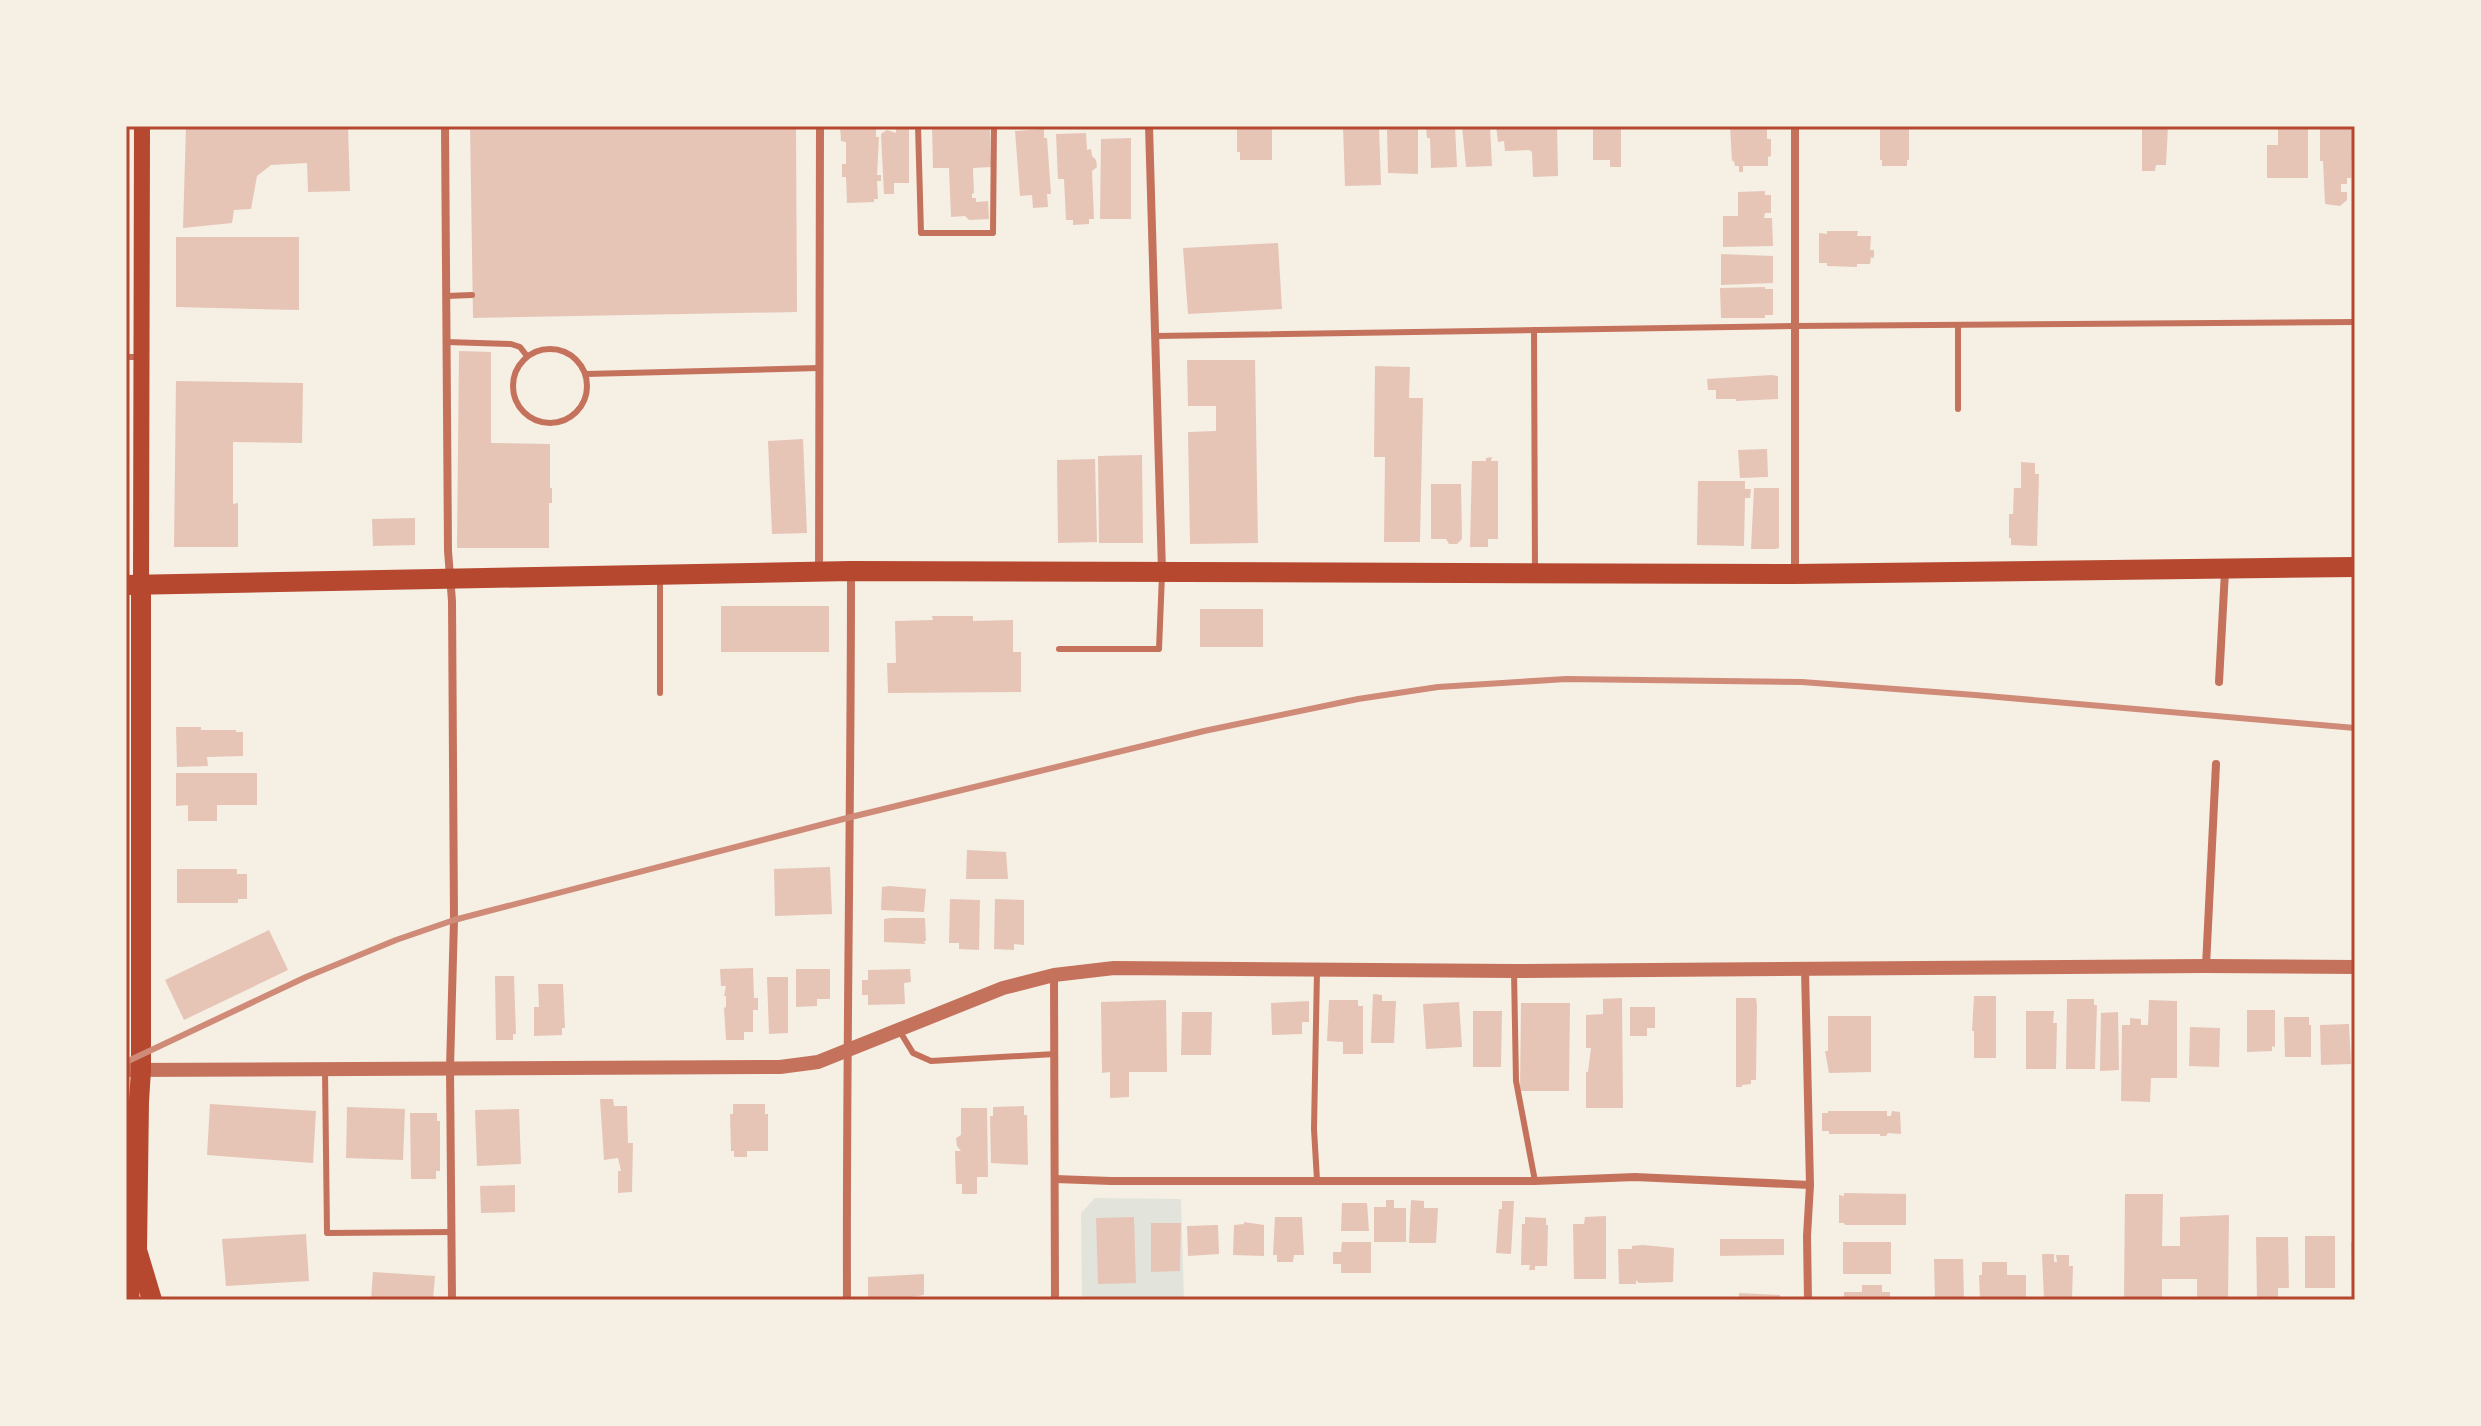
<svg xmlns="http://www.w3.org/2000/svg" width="2481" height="1426" font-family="'Work Sans',sans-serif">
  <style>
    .green { fill: #e2e4dc }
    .building { fill: #e6c5b7 }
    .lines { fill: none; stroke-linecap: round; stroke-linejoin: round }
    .service { stroke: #c5725c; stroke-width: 6 }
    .minor { stroke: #c5725c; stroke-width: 8 }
    .tertiary { stroke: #c5725c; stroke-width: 14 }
    .secondary { stroke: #b5482f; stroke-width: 16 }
    .primary { stroke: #b5482f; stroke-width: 20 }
    .rail { stroke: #cf8b77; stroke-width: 6 }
    .neatline { fill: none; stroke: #b5482f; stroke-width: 3 }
  </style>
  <rect width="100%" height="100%" fill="#f6efe4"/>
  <path class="green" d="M1095,1198L1181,1199L1184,1300H1082L1081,1213Z"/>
  <g class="building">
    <path d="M186,126H348L350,191L308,192L307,163L271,165L257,176L251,209L234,210L232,223L183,228Z"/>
    <path d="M470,126H796L797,312L473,318Z"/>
    <path d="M840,126L876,128V137H879L877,175H881V181H877L878,199H874V202L847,203L846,177H842V164H846V142L841,141Z"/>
    <path d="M932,126H990L991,167L973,168L974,193L972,194V198H976V202L988,201L989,219L969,220L965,216L951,217L949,168H933Z"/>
    <path d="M1237,126H1272V160H1240V152H1237Z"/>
    <path d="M1343,126H1379L1381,185L1345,186Z"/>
    <path d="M1390,126H1418V174L1388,173L1387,130H1389Z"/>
    <path d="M1426,126H1455L1457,167L1431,168L1430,138H1427Z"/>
    <path d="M1462,126H1490L1492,166L1466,167Z"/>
    <path d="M1496,126H1557L1558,176L1533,177L1532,152L1529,150L1505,151L1504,141L1498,142Z"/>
    <path d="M1593,126H1621V167H1610V160H1593Z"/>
    <path d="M1730,126H1767V139H1771V156L1768,157V166H1743V172H1739V166H1735L1734,161H1732Z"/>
    <path d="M1880,126H1909V160H1907V166H1882V160H1880Z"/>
    <path d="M2142,126H2168L2166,165H2156L2155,171H2142Z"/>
    <path d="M2278,126H2308V178H2267V145H2278Z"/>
    <path d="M2320,126L2353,127L2351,178H2347V184H2341V192H2347V200L2340,206L2325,204L2323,161H2320Z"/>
    <path d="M896,129H909V183H894V194H884L881,134L887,130L896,133Z"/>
    <path d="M1044,129V138H1047L1051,194H1047L1048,207L1033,208L1032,195L1020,196L1015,131Z"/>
    <path d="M1086,133L1087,150L1091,149L1092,156L1096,160L1097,167L1092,171L1094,219H1089V224L1073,225V220H1066L1064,179H1058L1056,134Z"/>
    <path d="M1131,138V219H1100L1101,139Z"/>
    <path d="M1765,191V195H1771V213H1765L1764,218H1772L1773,246L1723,247V216H1738V192Z"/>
    <path d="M1827,231H1858L1857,236H1871L1870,250H1874V258L1871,257L1870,264H1857V267L1827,266V263H1819V233L1827,234Z"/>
    <path d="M176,237H299V310L176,307Z"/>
    <path d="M1278,243L1282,309L1188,314L1183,248Z"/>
    <path d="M1721,254L1773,256V283L1721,285Z"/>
    <path d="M1765,287V289H1773V315H1765V318H1721L1720,288Z"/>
    <path d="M459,351L491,352V443L550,444V488H552V503H549V548H457Z"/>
    <path d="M1187,360H1255L1258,543L1190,544L1188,432L1216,431V406H1188Z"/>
    <path d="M1375,366L1410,367L1409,398H1423L1420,542H1384L1385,457H1374Z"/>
    <path d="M1771,375L1778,376V399L1736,401V399H1716V390H1708L1707,379Z"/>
    <path d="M176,381L303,383L302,443L233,442V504L238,503V547H174Z"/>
    <path d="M803,439L807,533L772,534L768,441Z"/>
    <path d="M1767,449L1768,477L1740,478L1738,450Z"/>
    <path d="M1142,455L1143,543H1099L1098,456Z"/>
    <path d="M1492,457L1491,461H1498V539H1488V547H1470L1472,461H1486V458Z"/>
    <path d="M1095,459L1097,542L1058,543L1057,460Z"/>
    <path d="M2021,462L2035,463V474H2039L2037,546L2011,545V538H2009V514H2013L2014,488H2021Z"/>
    <path d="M1698,481H1745V489H1751L1750,498H1745L1744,546L1697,545Z"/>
    <path d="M1431,484H1461L1462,539L1457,544H1449L1446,539H1431Z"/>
    <path d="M1754,488H1779V548L1775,549H1751Z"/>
    <path d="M415,518V545L373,546L372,519Z"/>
    <rect x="721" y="606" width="108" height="46"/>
    <rect x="1200" y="609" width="63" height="38"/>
    <path d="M932,616H973V621L1013,620V652H1021V692L888,693L887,663H896L895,621L933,620Z"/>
    <path d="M176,727H201V730H236V732H243V756L207,757L208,766L177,767Z"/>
    <path d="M176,773H257V805H217V821H188V805L176,806Z"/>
    <path d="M967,850L1006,852L1008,879H966Z"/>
    <path d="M830,867L832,914L775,916L774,869Z"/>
    <path d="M177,869H237V874H247V899H238V903H177Z"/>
    <path d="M889,886L926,889L924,912L881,910L882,887Z"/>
    <path d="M950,899L980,900L979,950L959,949V943H949Z"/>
    <path d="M995,899L1024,900V945L1014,944V950L994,949Z"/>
    <path d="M891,918H925L926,941H924L925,944L884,942V919Z"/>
    <path d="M269,930L288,970L184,1020L165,980Z"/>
    <path d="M753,968L754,998H758V1010H753V1032H744V1040H726L724,1008L726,1007V996H724L726,986H721L720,969Z"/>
    <path d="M796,969H830V999H817V1006L796,1007Z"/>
    <path d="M910,969L911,982L904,983L905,1004L868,1005V995H862V980H868V970Z"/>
    <path d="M495,976H514L516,1034H513V1040H496Z"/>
    <path d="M767,977H788V1033L769,1034Z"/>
    <path d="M538,984H563L565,1028H562V1035L534,1036V1007H539Z"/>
    <path d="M1373,994L1382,995V1001H1396L1394,1043H1371Z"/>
    <path d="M1974,996H1996V1058H1974V1031H1972Z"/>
    <path d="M1622,998L1623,1108H1586V1072H1588L1591,1048H1586V1015L1603,1014V999Z"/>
    <path d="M1736,998H1756L1757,1006L1756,1080H1751V1084L1742,1085V1087H1736Z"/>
    <path d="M2067,999H2094V1005H2097L2095,1069H2066Z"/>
    <path d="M1166,1000L1167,1072H1129V1097L1110,1098V1072L1102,1073L1101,1002Z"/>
    <path d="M1329,1000H1358V1006H1363V1054H1343V1042L1327,1041Z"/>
    <path d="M2149,1000L2177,1001V1078H2151L2150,1102L2121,1101L2122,1025H2130V1018L2141,1019V1025H2148Z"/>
    <path d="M1309,1001V1022H1302V1034L1272,1035L1271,1003Z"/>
    <path d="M1459,1002L1462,1047L1426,1049L1423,1004Z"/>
    <path d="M1521,1003H1570L1569,1091H1520Z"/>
    <path d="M1630,1007H1655V1028H1647V1036H1630Z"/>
    <path d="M2247,1010H2275V1047L2272,1046V1051L2247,1052Z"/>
    <path d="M1473,1011H1502L1501,1067H1473Z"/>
    <path d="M2026,1011H2054L2053,1023H2057L2056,1069H2026Z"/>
    <path d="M1182,1012H1212L1211,1055H1181Z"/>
    <path d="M2118,1012L2119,1070L2100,1071L2101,1013Z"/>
    <path d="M1828,1016H1871V1072L1829,1073L1825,1051H1828Z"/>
    <path d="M2284,1017H2309V1025H2311V1057H2285Z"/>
    <path d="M2349,1024L2351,1064L2321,1065L2320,1025Z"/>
    <path d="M2190,1027L2220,1028L2219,1067L2189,1066Z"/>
    <path d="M600,1099H613L614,1106H627L628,1143H633L632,1192L618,1193V1171H621L618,1158L604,1160Z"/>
    <path d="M210,1104L316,1111L313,1163L207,1155Z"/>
    <path d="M733,1104H765V1114H768V1151H747V1157H734V1151H731L730,1114H733Z"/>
    <path d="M1024,1106V1115H1027L1028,1165L991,1163L990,1116H993V1107Z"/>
    <path d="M347,1107L405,1109L403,1160L346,1158Z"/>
    <path d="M961,1108H987L988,1177H977V1194H962V1184H956L955,1151H961L957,1146L956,1138L961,1135Z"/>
    <path d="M519,1109L521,1164L477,1166L475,1110Z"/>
    <path d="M1828,1111H1887V1116H1891L1892,1111L1900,1112L1901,1134L1888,1133L1886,1136H1880V1134H1829V1131H1822V1113H1828Z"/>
    <path d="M410,1113H437V1121H440V1171H436V1179H411Z"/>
    <path d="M515,1185V1212L481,1213L480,1186Z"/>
    <path d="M1844,1193L1906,1194V1225H1845L1844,1223H1839V1195L1844,1196Z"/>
    <path d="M2125,1194H2163L2162,1246H2180V1217L2229,1215L2228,1300H2197V1279H2162V1300L2124,1299Z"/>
    <path d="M1386,1200H1394V1208H1406V1242H1374V1207H1386Z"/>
    <path d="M1411,1200L1424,1201V1208H1438L1436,1243H1409Z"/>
    <path d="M1502,1201H1514L1511,1254L1496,1253L1499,1209H1502Z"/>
    <path d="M1342,1203H1367L1369,1231H1341Z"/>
    <path d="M1606,1216V1279H1574L1573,1224H1584L1585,1217Z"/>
    <path d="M1134,1217L1136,1283L1098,1284L1096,1218Z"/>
    <path d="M1275,1217H1302L1304,1255H1294L1293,1262H1277V1255H1273Z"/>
    <path d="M1525,1217L1546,1218V1225H1548L1547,1266H1535V1270H1529L1530,1265H1521L1522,1224H1525Z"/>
    <path d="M1244,1222L1264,1225V1256L1233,1255L1234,1225L1244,1224Z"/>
    <path d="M1151,1223H1181L1180,1271L1151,1272Z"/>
    <path d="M1218,1225L1219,1254L1188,1256L1187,1226Z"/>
    <path d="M306,1234L309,1281L226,1286L222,1239Z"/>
    <rect x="2305" y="1236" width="30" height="52"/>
    <path d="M2256,1237H2288L2289,1288H2278V1298H2257Z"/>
    <path d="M1720,1239H1784V1255L1720,1256Z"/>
    <path d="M1342,1242H1371V1273H1341V1264H1333V1252H1341Z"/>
    <rect x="1843" y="1242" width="48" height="32"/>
    <path d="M2351,1242H2355V1291L2352,1292Z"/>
    <path d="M1643,1245L1674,1248L1673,1282L1639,1283L1636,1280V1284H1619L1618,1249H1632V1246Z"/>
    <path d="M2042,1254H2054V1262H2057L2056,1255H2069V1266H2073L2072,1300H2044Z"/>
    <path d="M1934,1259H1963L1964,1300H1935Z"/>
    <path d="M1982,1262H2007V1275H2026V1300H1980L1979,1275H1982Z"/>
    <path d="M373,1272L435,1276L433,1300H371Z"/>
    <path d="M924,1274V1295L911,1297H868V1277Z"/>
    <path d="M1862,1285H1882V1292H1890V1300H1844V1292H1862Z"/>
    <path d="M1739,1293L1780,1295V1300H1739Z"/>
  </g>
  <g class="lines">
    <g class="service">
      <path d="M918,126L921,233H993L994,126"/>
      <path d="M446,296L472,295"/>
      <path d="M1958,325V409"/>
      <path d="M1534,330L1535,571"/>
      <path d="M1156,336L1794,326L2355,322"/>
      <path d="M446,342L511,344L520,347L527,356"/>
      <circle cx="550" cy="386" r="37"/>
      <path d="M126,357H139"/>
      <path d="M586,374L819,368"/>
      <path d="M660,579V693"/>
      <path d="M1059,649H1159L1162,575"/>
      <path d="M1317,971L1314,1129L1317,1180"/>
      <path d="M1514,971L1516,1081L1535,1181"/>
      <path d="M899,1030L913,1053L931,1061L1055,1054"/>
      <path d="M325,1070L327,1233L452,1232"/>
    </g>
    <g class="minor">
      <path d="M445,126L448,551L452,601L454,920L450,1068L452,1300"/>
      <path d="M1149,126L1162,571"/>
      <path d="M1795,126V573"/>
      <path d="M819,572L820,126"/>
      <path d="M2219,682L2225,571"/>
      <path d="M2206,966L2216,764"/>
      <path d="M1805,970L1810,1185L1807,1236L1808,1300"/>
      <path d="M1054,975L1055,1300"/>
      <path d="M1055,1179L1111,1181H1535L1635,1177L1810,1185"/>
      <path d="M847,1300C846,1058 851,815 851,573"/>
    </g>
    <path class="tertiary" d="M126,1070L780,1067L818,1062L1003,988L1054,975L1114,968L1514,971L2206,966L2355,967"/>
    <path class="secondary" d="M141,585L142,126"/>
    <g class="primary">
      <path d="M126,585L851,571L1795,574L2355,567"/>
      <path d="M137,1250L152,1300"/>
      <path d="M129,1300L131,1274L137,1250L139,1101L141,1070V585"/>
    </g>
    <path class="rail" d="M126,1062L306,977L396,940L454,920L851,817L1204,731L1358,699L1438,687L1566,679L1802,682L1975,695L2355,728"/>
  </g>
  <rect width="2481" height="1426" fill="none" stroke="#f6efe4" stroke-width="256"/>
  <rect x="128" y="128" width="2225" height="1170" class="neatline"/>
</svg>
